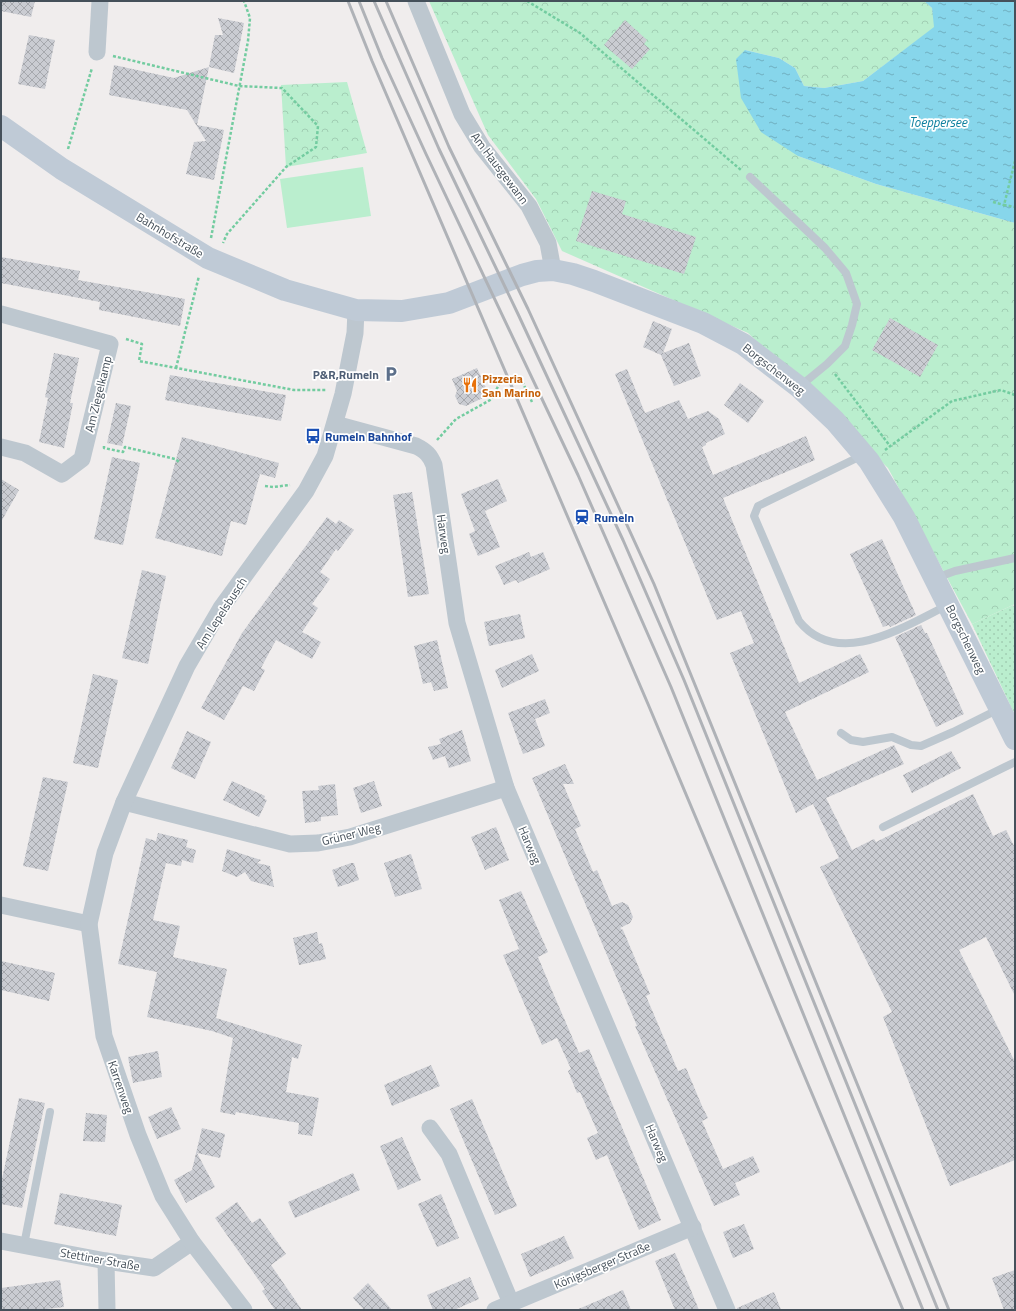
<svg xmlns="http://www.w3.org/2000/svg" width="1016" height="1311" font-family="'Titillium Web',sans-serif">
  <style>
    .grass { fill: url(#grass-dots) }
    .forest { fill: url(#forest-crowns) }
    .garden { fill: #baeece }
    .water { fill: url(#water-ripples) }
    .building { fill: url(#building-cross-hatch) }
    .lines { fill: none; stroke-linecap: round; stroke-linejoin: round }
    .path { stroke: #73cca0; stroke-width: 2.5; stroke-dasharray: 3 2; stroke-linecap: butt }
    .service { stroke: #bdc7cf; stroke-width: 8 }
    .minor { stroke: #bdc7cf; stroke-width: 17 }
    .secondary { stroke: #bfcad6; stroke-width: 22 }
    .rail { stroke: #afb2b7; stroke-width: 3 }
    .labels { text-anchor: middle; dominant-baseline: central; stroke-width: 3.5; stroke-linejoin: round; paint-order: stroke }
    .street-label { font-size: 12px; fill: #45505a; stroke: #fff }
    .service-label { font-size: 12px; font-weight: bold; fill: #4e5e75; stroke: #fff; text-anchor: end }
    .food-label { font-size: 12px; font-weight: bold; fill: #c56008; stroke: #fff; text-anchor: start }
    .transit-label { font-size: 12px; font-weight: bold; fill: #164399; stroke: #fff; text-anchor: start }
    .water-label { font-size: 13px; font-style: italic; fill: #0d809f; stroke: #fff }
  </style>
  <defs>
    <pattern id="grass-dots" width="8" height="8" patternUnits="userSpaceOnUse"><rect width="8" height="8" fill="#baeece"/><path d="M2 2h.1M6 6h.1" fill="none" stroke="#a1ceb3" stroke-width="1.8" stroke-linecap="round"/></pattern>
    <pattern id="forest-crowns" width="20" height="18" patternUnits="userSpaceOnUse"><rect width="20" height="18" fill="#baeece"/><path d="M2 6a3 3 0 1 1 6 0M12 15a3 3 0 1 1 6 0" fill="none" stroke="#a1ceb3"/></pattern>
    <pattern id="water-ripples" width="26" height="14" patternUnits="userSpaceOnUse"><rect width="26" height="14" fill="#87d6eb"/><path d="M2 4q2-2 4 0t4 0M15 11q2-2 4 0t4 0" fill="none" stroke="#70b0c1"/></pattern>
    <pattern id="building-cross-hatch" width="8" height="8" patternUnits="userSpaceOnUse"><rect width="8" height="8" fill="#caccd2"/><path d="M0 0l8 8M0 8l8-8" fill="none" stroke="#a6a8ad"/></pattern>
  </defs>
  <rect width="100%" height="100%" fill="#f0eded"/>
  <path class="grass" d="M1013,605L1015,609L1014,713L972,624Z"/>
  <g class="forest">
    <path d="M429,1H924L932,8L935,27L863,81L824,88L804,86L795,68L779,58L745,50L798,156L876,184L1015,223V604L972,624L888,468L748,333L562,251L536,199L488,135Z"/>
    <path d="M347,82L367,153L286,167L281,85Z"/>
  </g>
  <path class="garden" d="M363,167L371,216L287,228L280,179Z"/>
  <path class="water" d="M924,1H1015V223L876,184L798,156L761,132L741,98L736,59L745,50L779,58L795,68L804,86L824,88L863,81L934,27L932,8Z"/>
  <g class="building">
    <path d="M1,1H35L31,17L1,11Z"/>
    <path d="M218,18L244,23L234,73L209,67L215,35H223Z"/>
    <path d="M625,20L647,40L644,44L650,49L632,69L604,45Z"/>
    <path d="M29,35L55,40L45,89L18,84Z"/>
    <path d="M114,65L174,78L209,67L197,125L224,130L214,180L186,174L194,142L206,141L187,110L109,95Z"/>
    <path d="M592,191L626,201L622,214L696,237L684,274L576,241Z"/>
    <path d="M1,257L80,271L78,280L185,299L180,326L99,310L100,302L1,283Z"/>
    <path d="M890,318L938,345L920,377L872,350Z"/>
    <path d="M653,321L672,329L663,353L689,343L701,376L674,386L661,355L643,347Z"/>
    <path d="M54,353L79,358L70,403H73L64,448L39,442L48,398L45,397Z"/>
    <path d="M477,368L489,395L466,406L459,404L455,396L457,391L452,379Z"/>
    <path d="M627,369L645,413L679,400L688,419L708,411L719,419L725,434L706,443V445L702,447L713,475L806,436L815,460L723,498L799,683L860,654L869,672L785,712L817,780L894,745L904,764L826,798L852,850L874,839L876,842L973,794L993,836L1006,830L1015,848V996L986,937L959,950L1015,1062V1160L950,1186L883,1017L892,1012L820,867L839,858L813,804L796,813L730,653L754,643L741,611L717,620L615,374Z"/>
    <path d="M170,375L286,395L281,421L165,400Z"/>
    <path d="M740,383L764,401L748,423L724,405Z"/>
    <path d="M116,403L131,406L122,446L107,443Z"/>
    <path d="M182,437L279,463L275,478L260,474L246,525L231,521L222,556L155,538Z"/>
    <path d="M112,457L140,463L123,545L94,539Z"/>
    <path d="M1,479L19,490L1,522Z"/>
    <path d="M498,479L507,501L485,511L500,547L478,556L469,534L475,531L461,494Z"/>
    <path d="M412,492L429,594L408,597L393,495Z"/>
    <path d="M327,517L336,524L339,520L354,530L338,551L336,549L320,572L330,579L312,604L318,608L302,632L321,642L312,659L276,640L261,668L265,670L254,691L243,686L224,720L201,708L242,633Z"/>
    <path d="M882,539L916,615L890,627L889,625L883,627L850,554Z"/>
    <path d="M529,552L531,557L543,552L550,569L518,583L516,580L504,585L495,566Z"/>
    <path d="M142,570L166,576L148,664L122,658Z"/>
    <path d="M520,614L525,638L489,646L484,622Z"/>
    <path d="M921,625L925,633H927L964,714L936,727L895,637Z"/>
    <path d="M437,640L448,688L434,691L431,682L423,684L414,646Z"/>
    <path d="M532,654L539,671L502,688L495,670Z"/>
    <path d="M93,674L118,680L98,768L73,763Z"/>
    <path d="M545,699L550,713L535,719L545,746L523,754L508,713Z"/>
    <path d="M462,730L471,761L449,768L445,756L433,760L428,747L441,744L439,739Z"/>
    <path d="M187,731L211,742L195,779L171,768Z"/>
    <path d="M951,751L961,768L912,793L903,775Z"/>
    <path d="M565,764L574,784H563L581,826L575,829L593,872L597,870L612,906L622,902L628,905L633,917L630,923L620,928L623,930L650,994L646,996L678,1071L686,1068L702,1106L708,1118L702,1121L723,1169L753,1156L760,1172L735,1183L740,1195L714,1206L635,1026H637L532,778Z"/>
    <path d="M43,777L68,782L48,871L23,866Z"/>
    <path d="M232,781L265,796L264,799L267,800L259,817L223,800Z"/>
    <path d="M374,781L382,806L361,813L353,788Z"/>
    <path d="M335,784L338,815L321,817V821L305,823L302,791L319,790L318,786Z"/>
    <path d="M496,827L509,860L485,870L471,837Z"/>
    <path d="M158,833L188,840L186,847L196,850L193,863L182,860L181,866L166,863L153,920L180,926L173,957L227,969L216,1018L302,1045L298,1059L292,1057L286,1092L319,1098L312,1136L298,1134L299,1123L236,1112L235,1115L220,1112L233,1038L212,1031L147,1017L157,972L118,964L146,838L156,841Z"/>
    <path d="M227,849L261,860L257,863L270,866L274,887L251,881L245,872L237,877L222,871Z"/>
    <path d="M411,854L422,889L395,897L384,863Z"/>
    <path d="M351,863H354L359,880L338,887L332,870Z"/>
    <path d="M521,891L548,952L538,957L553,993L579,1053L589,1049L661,1220L639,1230L607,1155L596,1160L587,1138L598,1133L580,1092L577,1093L568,1071L571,1069L557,1038L542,1045L503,955L519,949L499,900Z"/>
    <path d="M317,932L319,944L322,943L326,959L299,965L293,938Z"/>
    <path d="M1,961L55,973L49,1001L1,990Z"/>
    <path d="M158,1051L162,1077L133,1083L128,1057Z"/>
    <path d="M431,1065L440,1086L392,1106L384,1085Z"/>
    <path d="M19,1098L45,1103L22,1208L1,1204V1184Z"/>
    <path d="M472,1099L517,1206L495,1215L450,1109Z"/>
    <path d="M171,1107L181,1129L157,1139L148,1117Z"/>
    <path d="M86,1113L107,1115L105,1142L83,1141Z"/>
    <path d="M202,1128L225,1134L220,1158L197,1153L215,1187L186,1203L174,1180L192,1170Z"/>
    <path d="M402,1137L421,1180L398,1190L380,1146Z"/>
    <path d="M353,1173L360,1190L295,1218L288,1202Z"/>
    <path d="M60,1193L122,1205L116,1236L54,1224Z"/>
    <path d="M441,1194L459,1238L437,1247L418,1204Z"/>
    <path d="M237,1202L252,1223L260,1218L286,1254L271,1265L302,1310H275L262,1291L265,1289L215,1218Z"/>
    <path d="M744,1224L754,1249L733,1258L723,1232Z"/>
    <path d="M564,1236L574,1258L530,1277L521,1254Z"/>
    <path d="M675,1253L690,1288L699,1310H675L655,1261Z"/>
    <path d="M1015,1270V1310H1004L992,1278Z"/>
    <path d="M470,1277L479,1299L454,1310H433L427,1295Z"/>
    <path d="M60,1280L64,1307L38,1310H1V1288Z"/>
    <path d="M368,1283L392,1310H364L353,1298Z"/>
    <path d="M623,1290L631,1310H576Z"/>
    <path d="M774,1292L781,1310H737V1308Z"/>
  </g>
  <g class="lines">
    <g class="path">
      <path d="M527,1L580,33L741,170"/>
      <path d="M113,56L239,86L282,88L318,126L316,147L286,167L227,234L223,243"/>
      <path d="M68,149L92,68"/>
      <path d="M1015,161L1004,205L1015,207"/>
      <path d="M993,202L1004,205"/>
      <path d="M211,238L248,41L250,18L244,1"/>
      <path d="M126,339L142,344L139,361L294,390H326"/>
      <path d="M176,368L199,276"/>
      <path d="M835,374L890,446"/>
      <path d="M520,377L532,402"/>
      <path d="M437,440L456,419L492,399L500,382"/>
      <path d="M104,446V448L123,452L125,447L175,459L179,462"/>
      <path d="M885,450L952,401L1001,390L1015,395"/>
      <path d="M265,486L273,487L290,485"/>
    </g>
    <g class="service">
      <path d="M750,177L825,248L846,273L857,304L852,325L845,346L827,364L799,387"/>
      <path d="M863,455L758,506L754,516L799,621C838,670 905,626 948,605"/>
      <path d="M936,578L955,571L1015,558"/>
      <path d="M841,733L851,740L863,742L892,737L911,745L921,746L953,732L999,709"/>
      <path d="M883,827L1015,762"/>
      <path d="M24,1245L50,1112"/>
    </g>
    <g class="minor">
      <path d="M416,1L462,114L482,147L529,206L548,243L553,270"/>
      <path d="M97,52L100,1"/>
      <path d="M1,314L110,344L82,459L62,474L25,453L1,447"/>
      <path d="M335,424L416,446C426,451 430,455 434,465L457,623L506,788L727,1310"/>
      <path d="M124,802L290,844L318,843L350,837L506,788"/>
      <path d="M1,905L89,924"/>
      <path d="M430,1128L449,1154L511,1303"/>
      <path d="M1,1241L106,1261L154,1268L192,1242"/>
      <path d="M106,1261L107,1310"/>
      <path d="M244,1310L192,1242L163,1196L138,1135L104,1036L89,924L105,853L124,802L187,666L221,608L306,491L325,456L343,394L355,333L356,310"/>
      <path d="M495,1310L693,1227"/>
    </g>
    <path class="secondary" d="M1,126L62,169L208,258L285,290L356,310L402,311L449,303L522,275L537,271L553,270L573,274L594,281L703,323L743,344L799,387L835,421L869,461L904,517L1015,739"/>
    <g class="rail">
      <path d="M348,1L372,61L648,704L903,1310"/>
      <path d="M359,1L382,58L426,154L578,475L671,687L923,1310"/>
      <path d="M374,1L439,149L518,314L623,540L684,680L938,1310"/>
      <path d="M386,1L449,147L528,309L654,584L949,1310"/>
    </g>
  </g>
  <defs>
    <symbol id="parking-bare" viewBox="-9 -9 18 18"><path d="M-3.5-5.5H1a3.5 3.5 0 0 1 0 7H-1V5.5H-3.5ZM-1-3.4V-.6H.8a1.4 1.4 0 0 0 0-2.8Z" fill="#5c6f8a" stroke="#fff" stroke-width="2.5" paint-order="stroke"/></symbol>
    <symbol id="restaurant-bare" viewBox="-9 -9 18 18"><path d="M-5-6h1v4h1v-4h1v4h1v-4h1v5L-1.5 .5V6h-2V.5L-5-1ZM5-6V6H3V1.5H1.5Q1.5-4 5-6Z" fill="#e8710a" stroke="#fff" stroke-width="2.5" paint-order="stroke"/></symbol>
    <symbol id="bus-bare" viewBox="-9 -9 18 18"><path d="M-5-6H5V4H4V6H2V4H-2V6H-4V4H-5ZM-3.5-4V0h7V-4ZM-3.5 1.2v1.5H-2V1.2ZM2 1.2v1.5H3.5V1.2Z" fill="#1a4fb4" stroke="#fff" stroke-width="2.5" paint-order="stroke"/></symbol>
    <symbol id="station-bare" viewBox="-9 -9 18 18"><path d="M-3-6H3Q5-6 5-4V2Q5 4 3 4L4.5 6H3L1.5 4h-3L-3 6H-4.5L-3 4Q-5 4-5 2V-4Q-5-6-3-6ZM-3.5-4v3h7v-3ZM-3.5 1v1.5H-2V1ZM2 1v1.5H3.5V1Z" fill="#1a4fb4" stroke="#fff" stroke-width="2.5" paint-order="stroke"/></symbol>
  </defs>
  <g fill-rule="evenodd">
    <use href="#parking-bare" x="380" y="363" width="22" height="22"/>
    <use href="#restaurant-bare" x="459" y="374" width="22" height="22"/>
    <use href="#bus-bare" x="302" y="425" width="22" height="22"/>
    <use href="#station-bare" x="571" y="506" width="22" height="22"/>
  </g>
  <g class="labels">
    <g class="street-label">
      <text transform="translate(500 168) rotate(53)">Am Hausgewann</text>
      <text transform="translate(170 235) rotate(31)">Bahnhofstraße</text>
      <text transform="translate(774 369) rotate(38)">Borgschenweg</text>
      <text transform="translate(98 394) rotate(-76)">Am Ziegelkamp</text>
      <text transform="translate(444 534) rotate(82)">Harweg</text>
      <text transform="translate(221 613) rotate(-57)">Am Lepelsbusch</text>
      <text transform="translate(966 639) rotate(64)">Borgschenweg</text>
      <text transform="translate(351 834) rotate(-14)">Grüner Weg</text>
      <text transform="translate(530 845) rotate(67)">Harweg</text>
      <text transform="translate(121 1087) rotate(71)">Karrenweg</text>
      <text transform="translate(657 1143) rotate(67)">Harweg</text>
      <text transform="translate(100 1259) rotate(10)">Stettiner Straße</text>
      <text transform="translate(602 1265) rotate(-23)">Königsberger Straße</text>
    </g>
    <g class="service-label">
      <text x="379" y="374">P&amp;R,Rumeln</text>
    </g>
    <g class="food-label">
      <text x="482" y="378">Pizzeria<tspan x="482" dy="14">San Marino</tspan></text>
    </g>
    <g class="transit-label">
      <text x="325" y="436">Rumeln Bahnhof</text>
      <text x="594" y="517">Rumeln</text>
    </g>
    <g class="water-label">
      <text x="938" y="122">Toeppersee</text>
    </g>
  </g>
  <rect width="1016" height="1311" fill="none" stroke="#45505a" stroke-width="4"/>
</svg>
